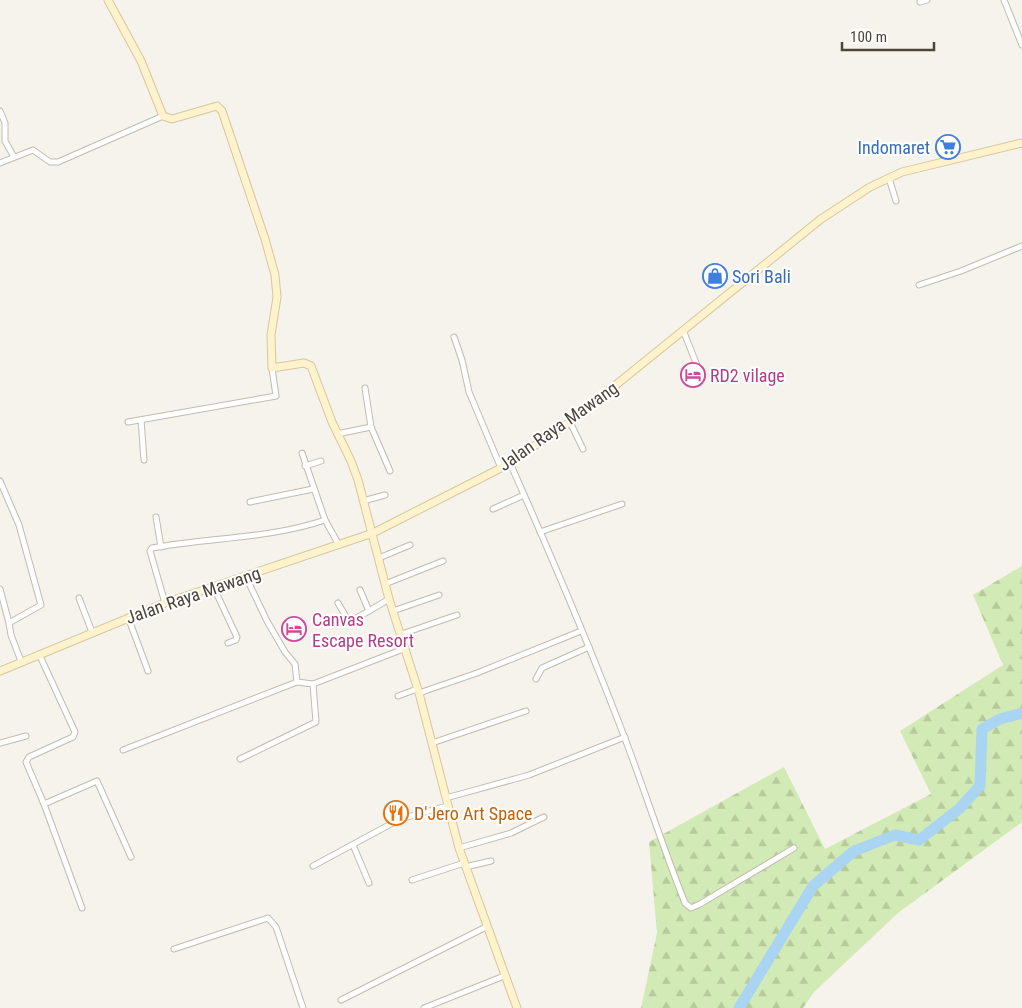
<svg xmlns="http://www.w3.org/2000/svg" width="1022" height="1008" font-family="'Roboto Condensed',sans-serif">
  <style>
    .forest { fill: url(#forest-firs) }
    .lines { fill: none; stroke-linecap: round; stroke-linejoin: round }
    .river { stroke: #a9d4f2; stroke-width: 11 }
    .street-casing { stroke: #c2bbae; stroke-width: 7 }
    .secondary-casing { stroke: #d6c79b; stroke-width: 9 }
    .street { stroke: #fff; stroke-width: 5 }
    .secondary { stroke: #fff3cd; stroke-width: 7 }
    .labels { text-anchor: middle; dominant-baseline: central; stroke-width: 4; stroke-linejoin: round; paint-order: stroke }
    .shop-label { font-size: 18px; fill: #366cbe; stroke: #fff; text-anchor: end }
    .hotel-label { font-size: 18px; fill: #b23c85; stroke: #fff; text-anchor: start }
    .street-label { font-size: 18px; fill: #4b4439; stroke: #fff }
    .food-label { font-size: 18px; fill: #c56008; stroke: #fff; text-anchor: start }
  </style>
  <defs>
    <pattern id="forest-firs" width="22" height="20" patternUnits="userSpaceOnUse" patternTransform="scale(1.25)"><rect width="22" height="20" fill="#d2eab5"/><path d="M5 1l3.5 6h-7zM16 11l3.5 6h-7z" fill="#b6ca9c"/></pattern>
  </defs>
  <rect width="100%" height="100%" fill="#f6f3ec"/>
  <path class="forest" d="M1022,566V822L898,913L814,992L803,1008H641L657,933L649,842L784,767L825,849L931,794L900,731L1003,665L973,595Z"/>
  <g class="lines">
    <path class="river" d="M739,1008L813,886L854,851L895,835L919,840L959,809L980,786L982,729L1000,719L1022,713"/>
    <defs>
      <g id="street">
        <path d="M1004,0L1022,45"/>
        <path d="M920,2L927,0"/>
        <path d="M0,111L5,123V141L14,157"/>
        <path d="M0,163L33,150L50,162H58L163,116"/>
        <path d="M889,178L896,201"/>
        <path d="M919,285L961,271L1022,246"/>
        <path d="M683,330L702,378"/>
        <path d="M454,337L462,360L469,392L501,468"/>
        <path d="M365,388L371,427L390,471"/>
        <path d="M141,420L144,460"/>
        <path d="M128,422L276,396L272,368"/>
        <path d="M570,422L583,449"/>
        <path d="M337,434L371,427"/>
        <path d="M302,453L325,520L339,545"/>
        <path d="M510,463C550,553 589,644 624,736C645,791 663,848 685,903L691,908L700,904L794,848"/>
        <path d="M305,466L321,461"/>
        <path d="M0,481L19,525L41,605L9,623L11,635L21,661"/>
        <path d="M363,501L385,495"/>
        <path d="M250,502L313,489"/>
        <path d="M493,509L524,495"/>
        <path d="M156,517L161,547"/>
        <path d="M540,532L622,504"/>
        <path d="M379,558L410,545"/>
        <path d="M246,577L267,621L285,652L295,664L297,682"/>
        <path d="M385,584L443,561"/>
        <path d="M213,586L237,637L236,640L228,643"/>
        <path d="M0,589L9,623"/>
        <path d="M360,590L369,611L389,599"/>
        <path d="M79,598L92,632"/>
        <path d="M165,603L150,551L152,548C210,537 269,539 325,520"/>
        <path d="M338,603L349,622L369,611"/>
        <path d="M393,611L439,595"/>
        <path d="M128,617L148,671"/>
        <path d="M402,634L457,615"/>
        <path d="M39,654L75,732L73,737L29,757L26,762L44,804L82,908"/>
        <path d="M536,679L542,668L589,647"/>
        <path d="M419,693L477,673L581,631"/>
        <path d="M398,696L417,689"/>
        <path d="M0,743L26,736"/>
        <path d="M432,743L526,711"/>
        <path d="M123,750L297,682L313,684L406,648"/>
        <path d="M240,759L316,722L313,684"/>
        <path d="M446,798L529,775L625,737"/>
        <path d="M44,804L97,781L131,857"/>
        <path d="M353,845L369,883"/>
        <path d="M459,848L511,833L544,817"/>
        <path d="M313,866L400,819L447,806"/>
        <path d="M465,867L491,861"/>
        <path d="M412,880L464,863"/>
        <path d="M174,949L268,918L276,927L303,1008"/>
        <path d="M341,1000L486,927"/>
        <path d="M424,1008L504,976"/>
      </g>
      <g id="secondary">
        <path d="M108,0L141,61L163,116L172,119L217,106L222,111L265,239L275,275L277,297L271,335L272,368L304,363L311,366L332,422L351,461L358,480L389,599L419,693L459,848L517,1008"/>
        <path d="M0,671L165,603L373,533L501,468L570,422L821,219L870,187L902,172L1022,143"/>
      </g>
    </defs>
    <use href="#street" class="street-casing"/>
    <use href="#secondary" class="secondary-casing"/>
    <use href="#street" class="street"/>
    <use href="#secondary" class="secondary"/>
  </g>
  <defs>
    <symbol id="supermarket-ring" viewBox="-11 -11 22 22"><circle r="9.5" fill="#fff" stroke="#3f7fe0" stroke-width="1.5"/><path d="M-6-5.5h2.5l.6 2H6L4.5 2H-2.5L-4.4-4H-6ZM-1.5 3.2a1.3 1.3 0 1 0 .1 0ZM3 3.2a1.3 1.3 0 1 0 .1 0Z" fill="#3f7fe0"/></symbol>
    <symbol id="shop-ring" viewBox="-11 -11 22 22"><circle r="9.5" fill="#fff" stroke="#3f7fe0" stroke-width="1.5"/><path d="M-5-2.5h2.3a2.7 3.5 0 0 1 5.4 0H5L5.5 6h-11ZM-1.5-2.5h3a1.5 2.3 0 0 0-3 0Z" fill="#3f7fe0"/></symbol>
    <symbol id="hotel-ring" viewBox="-11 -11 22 22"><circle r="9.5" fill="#fff" stroke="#d1479c" stroke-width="1.5"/><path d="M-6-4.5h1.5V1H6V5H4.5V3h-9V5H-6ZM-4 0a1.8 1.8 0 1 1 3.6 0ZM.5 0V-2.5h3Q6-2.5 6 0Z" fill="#d1479c"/></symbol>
    <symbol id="restaurant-ring" viewBox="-11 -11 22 22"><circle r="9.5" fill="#fff" stroke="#e8710a" stroke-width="1.5"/><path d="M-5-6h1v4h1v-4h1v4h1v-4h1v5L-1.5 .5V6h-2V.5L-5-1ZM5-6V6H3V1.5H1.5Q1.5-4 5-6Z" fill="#e8710a"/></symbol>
  </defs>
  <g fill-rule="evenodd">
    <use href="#supermarket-ring" x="934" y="133" width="28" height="28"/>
    <use href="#shop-ring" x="701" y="262" width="28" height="28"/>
    <use href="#hotel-ring" x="679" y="361" width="28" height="28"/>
    <use href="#hotel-ring" x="280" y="615" width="28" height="28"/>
    <use href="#restaurant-ring" x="382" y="799" width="28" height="28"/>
  </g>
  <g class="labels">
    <g class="shop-label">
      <text x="930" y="147">Indomaret</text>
      <text x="732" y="276" text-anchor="start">Sori Bali</text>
    </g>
    <g class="hotel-label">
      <text x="710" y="375">RD2 vilage</text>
      <text x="312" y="619">Canvas<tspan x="312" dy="21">Escape Resort</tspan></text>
    </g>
    <g class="street-label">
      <text transform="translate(558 426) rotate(-35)">Jalan Raya Mawang</text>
      <text transform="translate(193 595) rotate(-19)">Jalan Raya Mawang</text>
    </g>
    <g class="food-label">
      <text x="414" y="813">D'Jero Art Space</text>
    </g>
  </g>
  <path d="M842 42v8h92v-8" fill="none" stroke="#4b4439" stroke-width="2.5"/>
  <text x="850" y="42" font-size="15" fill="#4b4439" stroke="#ffffff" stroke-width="4" paint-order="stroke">100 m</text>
</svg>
